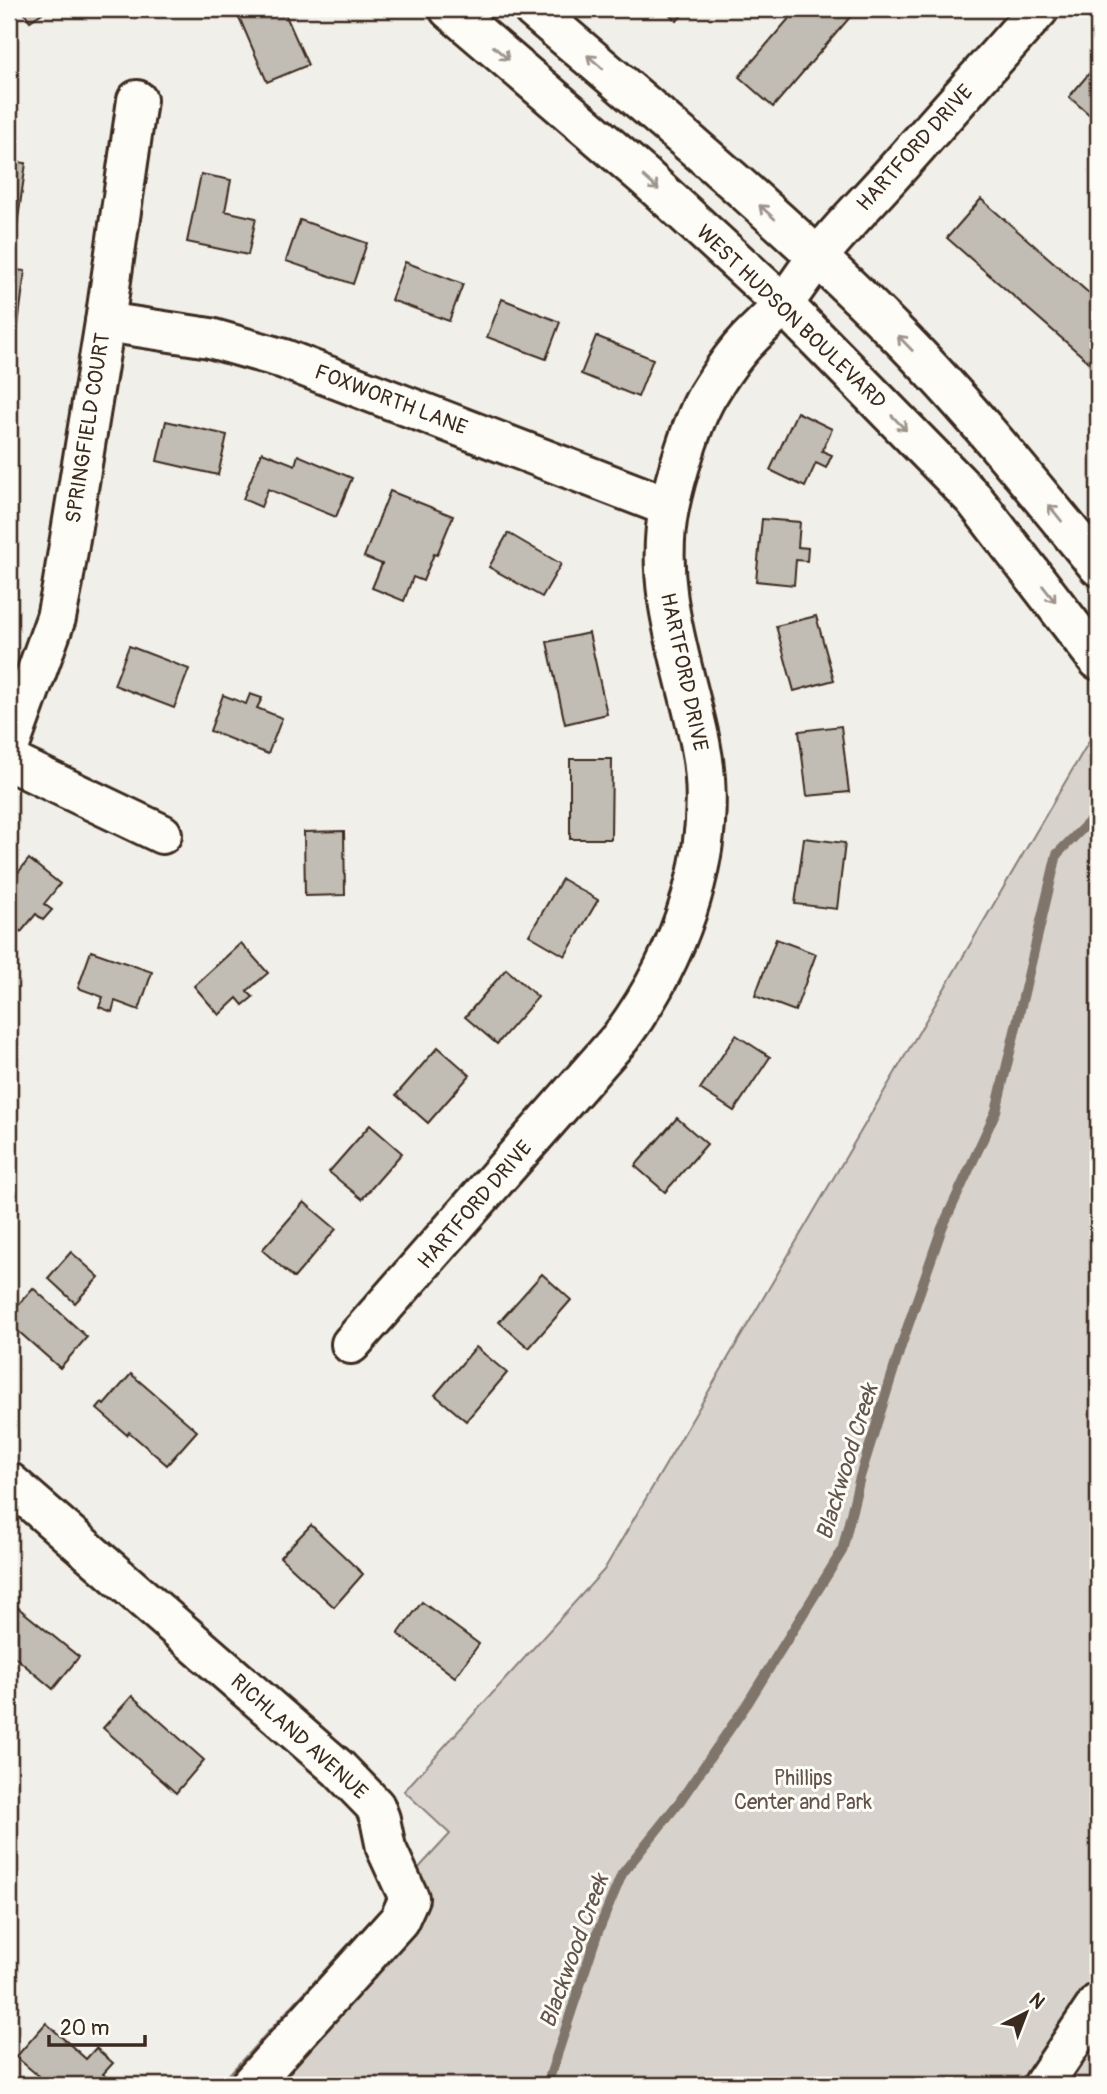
<svg xmlns="http://www.w3.org/2000/svg" width="1107" height="2094" font-family="Pangolin,sans-serif">
  <style>
    .green { fill: #d7d2cc; stroke: #897e75; stroke-width: 2 }
    .lines { fill: none; stroke-linecap: round; stroke-linejoin: round }
    .stream { stroke: #80746b; stroke-width: 10 }
    .building { fill: #c1bcb4; stroke: #3b2a1e; stroke-width: 2 }
    .minor-casing { stroke: #3b2a1e; stroke-width: 44 }
    .major-casing { stroke: #3b2a1e; stroke-width: 44 }
    .minor { stroke: #fdfcf7; stroke-width: 38 }
    .major { stroke: #fdfcf7; stroke-width: 38 }
    .oneway { stroke: #9c938a }
    .labels { text-anchor: middle; dominant-baseline: central; stroke-width: 6; stroke-linejoin: round; paint-order: stroke }
    .street-label { font-size: 21px; fill: #3b2a1e; stroke: #fdfcf7 }
    .park-label { font-size: 21px; fill: #62544a; stroke: #fdfcf7 }
    .water-label { font-size: 23px; font-style: italic; fill: #63554b; stroke: #fdfcf7 }
  </style>
  <rect width="100%" height="100%" fill="#f1efea"/>
  <filter id="ink" filterUnits="userSpaceOnUse"><feTurbulence type="fractalNoise" baseFrequency=".0143" numOctaves="2"/><feDisplacementMap in="SourceGraphic" scale="14" xChannelSelector="R" yChannelSelector="G"/><feConvolveMatrix kernelMatrix="1 2 1 2 8 2 1 2 1" color-interpolation-filters="sRGB"/></filter>
  <g filter="url(#ink)">
    <path class="green" d="M1098,726V2085H219L450,1834L404,1791L604,1570Z"/>
    <g class="lines">
      <path class="stream" d="M547,2085L597,1934L622,1874L680,1801L747,1704L842,1551L860,1477L902,1343L942,1228L996,1111L1057,854L1098,813"/>
    </g>
    <g class="building">
      <path d="M22,9H48L30,21Z"/>
      <path d="M259,9H283L308,65L267,82L239,17Z"/>
      <path d="M663,9H687L677,21Z"/>
      <path d="M797,9H857L773,107L739,77Z"/>
      <path d="M1098,63V122L1069,97Z"/>
      <path d="M9,161L26,163L16,233L9,232Z"/>
      <path d="M201,174L231,180L225,211L256,218L248,255L187,242Z"/>
      <path d="M981,199L1098,301V370L947,238Z"/>
      <path d="M300,220L367,243L353,284L286,261Z"/>
      <path d="M405,262L463,284L449,321L391,300Z"/>
      <path d="M9,269L25,271L17,333L9,332Z"/>
      <path d="M502,299L560,322L546,359L487,337Z"/>
      <path d="M596,336L653,359L638,397L581,374Z"/>
      <path d="M797,412L832,429L822,451L832,455L826,468L816,463L805,487L770,470Z"/>
      <path d="M166,421L227,435L218,475L157,461Z"/>
      <path d="M262,452L295,465L298,455L352,478L336,517L268,489L261,507L243,499Z"/>
      <path d="M390,491L453,516L437,555L434,554L423,581L413,577L404,601L372,588L382,564L364,557Z"/>
      <path d="M762,519L800,522L798,547L808,548L807,561L796,560L794,585L756,581Z"/>
      <path d="M508,533L561,564L542,597L489,567Z"/>
      <path d="M816,616L834,680L794,691L776,626Z"/>
      <path d="M589,633L607,714L565,724L547,642Z"/>
      <path d="M129,646L189,669L174,708L114,685Z"/>
      <path d="M250,694L262,698L257,708L282,718L268,754L210,731L223,695L246,704Z"/>
      <path d="M841,726L849,792L807,796L799,731Z"/>
      <path d="M570,759H612L611,839H570Z"/>
      <path d="M344,831L345,895L305,896L304,832Z"/>
      <path d="M804,838L845,843L837,909L795,904Z"/>
      <path d="M29,859L60,884L44,904L52,910L43,920L36,914L21,932L9,922V884Z"/>
      <path d="M562,879L598,900L565,956L529,935Z"/>
      <path d="M776,939L816,954L795,1011L755,996Z"/>
      <path d="M241,943L268,973L247,991L253,997L243,1005L237,998L219,1015L194,986Z"/>
      <path d="M91,951L152,972L139,1010L115,1001L112,1012L99,1007L103,997L78,988Z"/>
      <path d="M506,969L538,997L497,1044L465,1017Z"/>
      <path d="M736,1035L770,1057L734,1111L700,1089Z"/>
      <path d="M438,1047L470,1075L428,1123L396,1095Z"/>
      <path d="M677,1118L707,1144L665,1192L635,1166Z"/>
      <path d="M370,1125L402,1153L362,1199L329,1172Z"/>
      <path d="M304,1202L336,1229L294,1278L262,1250Z"/>
      <path d="M71,1252L99,1277L75,1303L48,1278Z"/>
      <path d="M542,1274L571,1300L529,1348L499,1322Z"/>
      <path d="M33,1288L87,1337L60,1368L9,1323V1315Z"/>
      <path d="M476,1347L507,1373L466,1421L435,1395Z"/>
      <path d="M131,1374L197,1431L167,1465L129,1432L127,1435L97,1409L102,1403L104,1405Z"/>
      <path d="M311,1525L363,1574L334,1607L280,1557Z"/>
      <path d="M11,1602L79,1657L53,1689L9,1652V1605Z"/>
      <path d="M422,1602L479,1644L455,1677L398,1634Z"/>
      <path d="M132,1696L204,1760L176,1793L103,1728Z"/>
      <path d="M46,2023L86,2059L96,2048L113,2063L103,2074L106,2077L99,2085H49L16,2057Z"/>
    </g>
    <g class="lines">
      <defs>
        <g id="minor">
          <path d="M105,322L210,338L284,359L669,507"/>
          <path d="M9,748L56,618L62,588L105,322L137,100"/>
          <path d="M9,761L162,834"/>
          <path d="M351,1344L621,1037C682,955 721,845 700,742C684,664 653,589 669,508C675,478 692,422 707,396C718,378 730,359 745,343C757,330 771,318 782,305C795,290 805,272 818,257C841,228 868,201 893,173C942,118 991,63 1039,9"/>
          <path d="M9,1482L339,1769L375,1806L380,1819L386,1848L409,1898L399,1920L250,2085"/>
          <path d="M1043,2085L1098,2003"/>
        </g>
        <g id="major">
          <path d="M449,9L645,177L783,304L974,499L1098,660"/>
          <path d="M533,9C659,117 788,223 904,341C973,412 1035,489 1098,566"/>
        </g>
      </defs>
      <use href="#minor" class="minor-casing"/>
      <use href="#major" class="major-casing"/>
      <use href="#minor" class="minor"/>
      <use href="#major" class="major"/>
    </g>
    <defs><path id="oneway-shaft" d="M-6 0H5M1.5-3L5.5 0L1.5 3" fill="none" stroke-width="1.6" stroke-linecap="round" stroke-linejoin="round" transform="scale(1.75)"/></defs>
    <g class="oneway">
      <use href="#oneway-shaft" transform="translate(501 53) rotate(41)"/>
      <use href="#oneway-shaft" transform="translate(595 62) rotate(-139)"/>
      <use href="#oneway-shaft" transform="translate(651 183) rotate(42)"/>
      <use href="#oneway-shaft" transform="translate(767 212) rotate(-138)"/>
      <use href="#oneway-shaft" transform="translate(905 343) rotate(-134)"/>
      <use href="#oneway-shaft" transform="translate(899 423) rotate(46)"/>
      <use href="#oneway-shaft" transform="translate(1055 513) rotate(-129)"/>
      <use href="#oneway-shaft" transform="translate(1049 594) rotate(52)"/>
    </g>
  </g>
  <g class="labels">
    <g class="street-label">
      <text transform="translate(915 148) rotate(-48)">HARTFORD DRIVE</text>
      <text transform="translate(791 317) rotate(44)">WEST HUDSON BOULEVARD</text>
      <text transform="translate(391 400) rotate(21)">FOXWORTH LANE</text>
      <text transform="translate(88 428) rotate(-81)">SPRINGFIELD COURT</text>
      <text transform="translate(684 672) rotate(78)">HARTFORD DRIVE</text>
      <text transform="translate(475 1205) rotate(-49)">HARTFORD DRIVE</text>
      <text transform="translate(299 1737) rotate(42)">RICHLAND AVENUE</text>
    </g>
    <g class="park-label">
      <text x="803" y="1778">Phillips<tspan x="803" dy="24">Center and Park</tspan></text>
    </g>
    <g class="water-label">
      <text transform="translate(847 1462) rotate(-73)">Blackwood Creek</text>
      <text transform="translate(574 1951) rotate(-70)">Blackwood Creek</text>
    </g>
  </g>
  <rect width="1107" height="2094" fill="none" stroke="#fdfcf7" stroke-width="35"/>
  <rect x="18" y="18" width="1072" height="2059" fill="none" stroke="#3b2a1e" stroke-width="2.5" filter="url(#ink)"/>
  <g transform="translate(1026 2013) rotate(42)" stroke="#fdfcf7" stroke-width="5" paint-order="stroke">
  <path d="M0-5L12 26L0 18L-12 26Z" fill="#3b2a1e"/>
  <text y="-10" font-size="19" font-weight="bold" text-anchor="middle" fill="#3b2a1e">N</text>
  </g>
  <path d="M49 2035v10h96v-10" fill="none" stroke="#3b2a1e" stroke-width="3.5"/>
  <text x="60" y="2035" font-size="21" fill="#3b2a1e" stroke="#fdfcf7" stroke-width="5" paint-order="stroke">20 m</text>
</svg>
